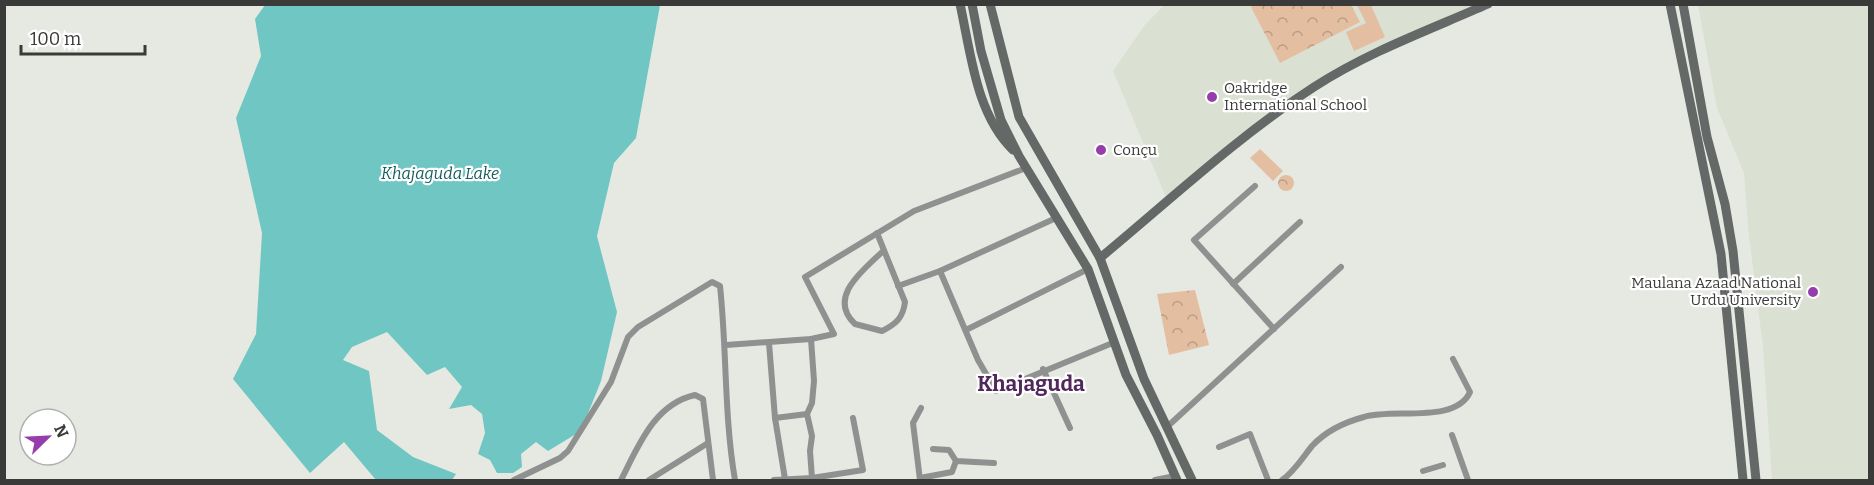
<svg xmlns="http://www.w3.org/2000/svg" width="1874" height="485" font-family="Bitter,serif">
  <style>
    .built { fill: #dae0d2 }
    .park { fill: url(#park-crowns) }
    .pitch { fill: #e4bea1 }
    .water { fill: #70c6c3 }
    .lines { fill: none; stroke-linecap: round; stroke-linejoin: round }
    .street { stroke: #8e918f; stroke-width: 6 }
    .secondary { stroke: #646866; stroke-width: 9 }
    .poi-dot { fill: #953eab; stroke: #fff; stroke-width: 2 }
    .labels { text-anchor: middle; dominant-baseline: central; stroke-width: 4.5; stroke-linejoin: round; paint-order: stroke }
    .poi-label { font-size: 15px; fill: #3a3b38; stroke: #fff; text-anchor: start }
    .water-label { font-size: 16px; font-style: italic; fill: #155e5c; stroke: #fff }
    .district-label { font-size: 21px; font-weight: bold; fill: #51275c; stroke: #fff }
  </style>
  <defs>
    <pattern id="park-crowns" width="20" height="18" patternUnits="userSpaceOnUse" patternTransform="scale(1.5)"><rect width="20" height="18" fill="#e4bea1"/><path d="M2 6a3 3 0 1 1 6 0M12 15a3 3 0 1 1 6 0" fill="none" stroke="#ba9c84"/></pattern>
  </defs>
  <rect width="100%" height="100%" fill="#e6e9e2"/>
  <g class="built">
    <path d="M1485,4L1314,87L1168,202L1113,71L1144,26L1164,5Z"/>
    <path d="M1698,5H1869V480H1772L1763,347L1749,236L1744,173L1717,108Z"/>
  </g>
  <g class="park">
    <path d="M1255,4L1351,5L1360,22L1280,63L1251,7Z"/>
    <circle cx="1286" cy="183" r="8"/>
    <path d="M1195,290L1209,345L1169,355L1157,294Z"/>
  </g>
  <g class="pitch">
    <path d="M1357,5H1371L1385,37L1354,51L1346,32L1366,23Z"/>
    <path d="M1260,149L1283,171L1273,181L1250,158Z"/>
  </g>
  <path class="water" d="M265,5H660L636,138L614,163L597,236L617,312L601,381L581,431L548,451L536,442L521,454L522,467L513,473H497L490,460L478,454L485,433L482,414L471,405L449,409L462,387L445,367L427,375L387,332L352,347L343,360L369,371L377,430L413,457L456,474L452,480H376L344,442L310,473L233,379L256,334L262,233L236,118L261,56L255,19Z"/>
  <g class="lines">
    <g class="street">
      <path d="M1255,186L1194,240L1274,329"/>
      <path d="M877,233L905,302C903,318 896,324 882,331L855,324C826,297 865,269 883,251"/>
      <path d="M940,271L978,360L996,391L1115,342"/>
      <path d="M1233,284L1300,222"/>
      <path d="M898,286L940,271L1056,218"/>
      <path d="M966,330L1088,269"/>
      <path d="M811,339L814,381L812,403L807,414L812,436L810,451L812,478"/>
      <path d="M769,343L775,418L807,414"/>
      <path d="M726,345L811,339L834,334L805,277L914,211L1026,168"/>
      <path d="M1043,369L1070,428"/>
      <path d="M775,418L785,479"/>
      <path d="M1168,426L1341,267"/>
      <path d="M1452,435L1468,480"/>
      <path d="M1219,447L1250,434L1268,480"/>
      <path d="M933,449L949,450L956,461L994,463"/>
      <path d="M1423,471L1443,465"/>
      <path d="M920,478L952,472L956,461"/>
      <path d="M514,480L560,458L568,451L611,382L628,337L638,327L712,282L720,286C727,351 724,416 735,480"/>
      <path d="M621,480C638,447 654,404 695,395L703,399L713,480"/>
      <path d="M649,480L708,443"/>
      <path d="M774,480L812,478L863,470L853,418"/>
      <path d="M920,480L913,423L921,408"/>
      <path d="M1155,480L1175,476"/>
      <path d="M1282,480C1294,472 1303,457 1312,446C1325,432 1345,422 1364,417C1393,408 1456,424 1470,392L1453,359"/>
    </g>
    <g class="secondary">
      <path d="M960,4C971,54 976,114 1013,150"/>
      <path d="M972,4L981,51L1001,120L1019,156L1088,269L1126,375L1157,435L1177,480"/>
      <path d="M990,4L1019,117L1100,258L1144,379L1192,480"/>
      <path d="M1670,4L1721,254L1743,480"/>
      <path d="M1683,4L1707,137L1725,204L1733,251L1756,480"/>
      <path d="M1100,258C1170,200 1237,137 1314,87C1368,52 1429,30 1488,4"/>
    </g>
  </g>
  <g class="poi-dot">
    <circle cx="1212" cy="97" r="6"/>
    <circle cx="1101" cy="150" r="6"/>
    <circle cx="1813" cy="292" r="6"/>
  </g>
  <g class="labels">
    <g class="poi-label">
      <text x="1224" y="88">Oakridge<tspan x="1224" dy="17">International School</tspan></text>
      <text x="1113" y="150">Conçu</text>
      <text x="1801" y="283" text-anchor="end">Maulana Azaad National<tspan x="1801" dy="17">Urdu University</tspan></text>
    </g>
    <g class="water-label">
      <text x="440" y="173">Khajaguda Lake</text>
    </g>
    <g class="district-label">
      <text x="1031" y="384">Khajaguda</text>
    </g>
  </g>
  <rect width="1874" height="485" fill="none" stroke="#3a3b38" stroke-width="12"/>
  <g transform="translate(48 437) rotate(66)"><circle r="28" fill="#ffffff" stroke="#b0b1af" stroke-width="1.5"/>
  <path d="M0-4.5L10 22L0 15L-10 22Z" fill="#953eab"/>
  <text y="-9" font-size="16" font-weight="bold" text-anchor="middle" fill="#3a3b38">N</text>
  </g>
  <path d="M21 45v9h124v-9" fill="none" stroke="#3a3b38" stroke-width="3"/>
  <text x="30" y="45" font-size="18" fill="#3a3b38" stroke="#ffffff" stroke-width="4.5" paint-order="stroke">100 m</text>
</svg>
